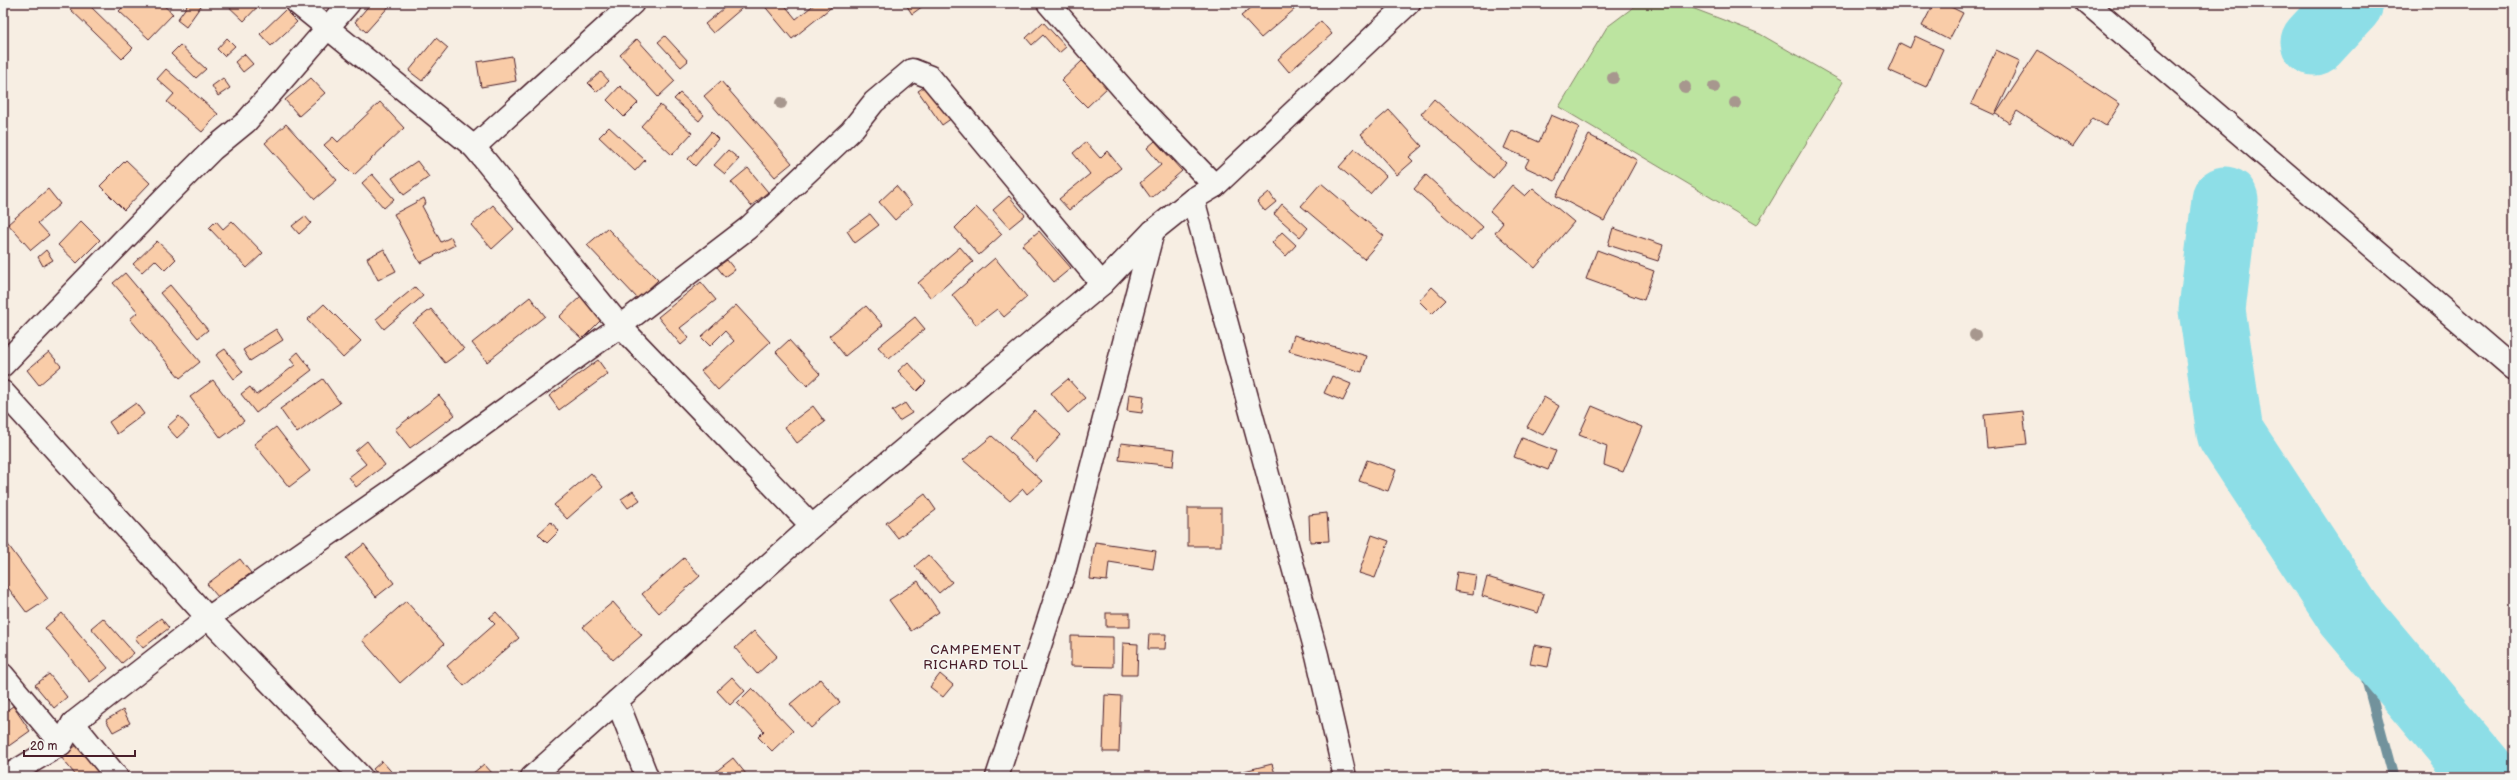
<svg xmlns="http://www.w3.org/2000/svg" width="2517" height="780" font-family="'Balsamiq Sans',sans-serif">
  <style>
    .green { fill: #bce4a0; stroke: #838266 }
    .lines { fill: none; stroke-linecap: round; stroke-linejoin: round }
    .stream { stroke: #72929c; stroke-width: 11 }
    .river { stroke: #8ddee7; stroke-width: 67 }
    .building { fill: #f9cca8; stroke: #4a1f2b }
    .street-casing { stroke: #4a1f2b; stroke-width: 25 }
    .secondary-casing { stroke: #4a1f2b; stroke-width: 25 }
    .street { stroke: #f6f6f2; stroke-width: 22 }
    .secondary { stroke: #f6f6f2; stroke-width: 22 }
    .tree { fill: #a7978e }
    .labels { text-anchor: middle; dominant-baseline: central; stroke-width: 3; stroke-linejoin: round; paint-order: stroke }
    .neighbourhood-label { font-size: 13px; letter-spacing: 1px; fill: #4a1f2b; stroke: #f6f6f2 }
  </style>
  <rect width="100%" height="100%" fill="#f7eee3"/>
  <filter id="ink" filterUnits="userSpaceOnUse"><feTurbulence type="fractalNoise" baseFrequency=".025" numOctaves="2"/><feDisplacementMap in="SourceGraphic" scale="8" xChannelSelector="R" yChannelSelector="G"/><feConvolveMatrix kernelMatrix="1 2 1 2 8 2 1 2 1" color-interpolation-filters="sRGB"/></filter>
  <g filter="url(#ink)">
    <path class="green" d="M1639,3H1679L1760,34L1843,82L1757,225L1559,107L1607,27Z"/>
    <g class="lines">
      <path class="stream" d="M2349,614L2393,777"/>
      <g class="river">
        <path d="M2314,42L2350,3"/>
        <path d="M2225,200L2212,310L2230,433L2349,614L2486,777"/>
      </g>
    </g>
    <g class="building">
      <path d="M72,3H87L133,48L122,59L68,7Z"/>
      <path d="M127,3H161L173,14L149,39L119,11Z"/>
      <path d="M189,3H203L186,27L177,20Z"/>
      <path d="M225,3H261L244,21Z"/>
      <path d="M371,3H392L366,32L355,22Z"/>
      <path d="M518,3H530L525,9Z"/>
      <path d="M730,3H748L713,33L705,24Z"/>
      <path d="M762,3H783L796,19L816,3L834,5L792,39Z"/>
      <path d="M905,3H920L923,6L912,14Z"/>
      <path d="M1257,3H1302L1261,38L1241,16Z"/>
      <path d="M1934,3H1943L1963,13L1949,40L1922,26Z"/>
      <path d="M285,10L297,22L271,46L260,34Z"/>
      <path d="M1321,21L1332,34L1289,72L1278,59Z"/>
      <path d="M1043,22L1066,47L1059,53L1043,35L1032,45L1026,38Z"/>
      <path d="M665,36L688,61L681,67L658,42Z"/>
      <path d="M1915,36L1943,49L1926,87L1888,70L1900,43L1910,48Z"/>
      <path d="M227,38L235,46L224,56L217,49Z"/>
      <path d="M436,38L448,48L422,81L409,71Z"/>
      <path d="M637,39L675,81L658,97L620,55Z"/>
      <path d="M180,45L206,69L196,78L171,54Z"/>
      <path d="M1996,50L2020,61L1995,115L1971,104Z"/>
      <path d="M2038,50L2120,104L2106,126L2093,118L2073,147L2017,111L2009,123L1996,114Z"/>
      <path d="M244,54L253,64L243,72L235,62Z"/>
      <path d="M512,56L516,81L481,87L477,62Z"/>
      <path d="M1082,61L1109,86L1087,107L1061,81Z"/>
      <path d="M166,69L218,114L202,132L167,102L174,94L157,79Z"/>
      <path d="M601,72L609,81L597,92L588,83Z"/>
      <path d="M942,75L965,109L942,125L918,91Z"/>
      <path d="M223,78L230,88L218,96L212,86Z"/>
      <path d="M311,78L325,93L299,116L285,100Z"/>
      <path d="M721,81L792,163L775,177L704,96Z"/>
      <path d="M620,86L638,103L624,117L607,100Z"/>
      <path d="M680,93L704,115L699,121L674,99Z"/>
      <path d="M1434,99L1506,163L1493,178L1421,114Z"/>
      <path d="M380,102L404,128L354,175L324,145L333,137L338,142Z"/>
      <path d="M660,105L692,133L672,155L641,126Z"/>
      <path d="M1389,110L1422,146L1409,157L1413,161L1397,175L1361,134Z"/>
      <path d="M1551,115L1579,127L1555,181L1525,167L1529,159L1504,148L1512,130L1539,142Z"/>
      <path d="M286,124L337,180L315,199L265,143Z"/>
      <path d="M609,127L645,160L635,171L599,137Z"/>
      <path d="M711,132L718,139L695,166L688,159Z"/>
      <path d="M1589,135L1637,160L1604,221L1556,196Z"/>
      <path d="M1155,141L1182,171L1151,198L1140,183L1161,165L1147,148Z"/>
      <path d="M1086,142L1100,158L1107,151L1121,168L1069,210L1059,199L1090,174L1073,153Z"/>
      <path d="M1355,149L1386,176L1370,194L1339,167Z"/>
      <path d="M728,150L739,159L725,174L714,165Z"/>
      <path d="M126,160L150,183L124,210L100,186Z"/>
      <path d="M417,161L429,177L404,195L392,178Z"/>
      <path d="M748,168L768,192L751,206L731,182Z"/>
      <path d="M372,174L394,199L384,208L362,183Z"/>
      <path d="M1426,175L1483,227L1471,240L1414,189Z"/>
      <path d="M1321,183L1384,236L1364,259L1301,206Z"/>
      <path d="M1512,185L1525,196L1533,188L1574,222L1535,268L1495,233L1503,223L1490,211Z"/>
      <path d="M896,186L912,205L895,220L879,202Z"/>
      <path d="M48,189L60,204L38,223L49,235L31,250L8,224Z"/>
      <path d="M1269,192L1276,202L1265,211L1257,202Z"/>
      <path d="M1009,196L1025,215L1009,228L993,210Z"/>
      <path d="M424,198L426,203L422,206L441,242L451,237L455,245L420,263L394,214Z"/>
      <path d="M1282,204L1308,228L1300,237L1274,214Z"/>
      <path d="M493,205L514,229L492,249L471,225Z"/>
      <path d="M976,207L1002,234L979,255L955,228Z"/>
      <path d="M870,214L879,225L855,243L847,231Z"/>
      <path d="M305,216L311,223L299,234L292,226Z"/>
      <path d="M81,221L100,240L77,263L58,245Z"/>
      <path d="M216,221L223,229L232,221L263,253L247,268L209,228Z"/>
      <path d="M607,228L658,280L638,299L587,245Z"/>
      <path d="M1613,228L1663,245L1658,261L1608,245Z"/>
      <path d="M1039,231L1071,268L1054,282L1022,245Z"/>
      <path d="M1282,232L1296,245L1286,256L1272,243Z"/>
      <path d="M157,241L176,259L165,270L155,260L142,272L133,264Z"/>
      <path d="M960,247L973,262L931,298L918,283Z"/>
      <path d="M384,249L396,271L378,280L367,258Z"/>
      <path d="M46,250L53,260L43,266L38,257Z"/>
      <path d="M1597,250L1654,271L1644,300L1586,279Z"/>
      <path d="M995,258L1027,297L1004,317L997,309L976,325L952,295Z"/>
      <path d="M727,260L735,270L725,277L717,267Z"/>
      <path d="M125,273L200,362L180,378L130,319L138,312L113,283Z"/>
      <path d="M701,282L716,300L680,328L689,338L681,345L658,317Z"/>
      <path d="M170,285L208,330L198,338L160,293Z"/>
      <path d="M415,287L423,296L384,329L376,319Z"/>
      <path d="M1432,287L1446,300L1432,314L1419,301Z"/>
      <path d="M583,294L605,316L582,339L559,317Z"/>
      <path d="M530,297L545,316L487,362L472,343Z"/>
      <path d="M324,304L361,341L343,358L307,320Z"/>
      <path d="M736,305L770,342L718,390L701,371L734,341L725,331L710,346L701,337Z"/>
      <path d="M866,306L883,325L845,356L829,336Z"/>
      <path d="M431,309L464,349L445,363L413,323Z"/>
      <path d="M915,317L925,329L889,359L878,347Z"/>
      <path d="M276,329L283,340L250,361L243,350Z"/>
      <path d="M1294,335L1367,356L1362,372L1289,351Z"/>
      <path d="M789,340L820,374L807,386L776,352Z"/>
      <path d="M225,349L243,372L234,379L216,355Z"/>
      <path d="M49,352L61,366L39,385L27,370Z"/>
      <path d="M298,352L312,370L256,413L241,394L250,387L256,395L295,365L290,359Z"/>
      <path d="M598,360L608,374L559,410L549,396Z"/>
      <path d="M908,362L926,382L917,391L898,371Z"/>
      <path d="M1332,376L1351,384L1343,401L1324,393Z"/>
      <path d="M323,379L340,403L297,433L280,409Z"/>
      <path d="M1068,379L1085,398L1068,413L1051,393Z"/>
      <path d="M213,380L244,421L221,438L190,397Z"/>
      <path d="M1129,394L1144,396L1142,413L1127,411Z"/>
      <path d="M439,395L455,415L410,448L395,429Z"/>
      <path d="M1544,397L1559,406L1543,435L1527,427Z"/>
      <path d="M136,403L144,414L117,434L109,422Z"/>
      <path d="M905,403L912,413L899,421L892,411Z"/>
      <path d="M813,406L825,422L797,443L785,427Z"/>
      <path d="M1592,406L1642,427L1623,472L1604,465L1607,446L1579,435Z"/>
      <path d="M1035,410L1061,435L1036,462L1010,437Z"/>
      <path d="M2023,411L2027,444L1987,448L1984,415Z"/>
      <path d="M179,416L189,427L177,438L167,427Z"/>
      <path d="M276,427L310,471L289,487L254,444Z"/>
      <path d="M992,436L1042,481L1027,494L1023,489L1010,501L963,460Z"/>
      <path d="M1522,438L1556,451L1548,470L1514,457Z"/>
      <path d="M367,441L385,465L356,487L349,477L366,464L355,451Z"/>
      <path d="M1121,443L1175,449L1173,466L1119,460Z"/>
      <path d="M1367,460L1396,470L1388,491L1359,481Z"/>
      <path d="M591,473L603,487L567,519L554,505Z"/>
      <path d="M633,491L640,500L628,508L621,499Z"/>
      <path d="M925,494L936,510L898,538L886,523Z"/>
      <rect x="1188" y="508" width="33" height="38"/>
      <path d="M1327,513L1329,541L1310,542L1309,515Z"/>
      <path d="M551,522L559,531L547,543L538,534Z"/>
      <path d="M1372,535L1389,541L1375,578L1359,573Z"/>
      <path d="M6,542L48,599L27,613L3,581V544Z"/>
      <path d="M1095,542L1156,551L1153,569L1109,562L1107,581L1090,579Z"/>
      <path d="M364,544L394,583L376,597L346,558Z"/>
      <path d="M928,555L952,582L939,593L915,566Z"/>
      <path d="M684,558L700,576L659,613L642,594Z"/>
      <path d="M240,559L251,573L218,597L207,584Z"/>
      <path d="M1457,572L1476,575L1473,594L1454,591Z"/>
      <path d="M1487,577L1544,594L1538,613L1482,596Z"/>
      <path d="M918,581L939,612L911,631L889,600Z"/>
      <path d="M406,601L444,644L400,683L362,640Z"/>
      <path d="M613,602L642,635L613,660L583,627Z"/>
      <path d="M496,612L519,638L464,686L447,666L495,624L489,618Z"/>
      <path d="M62,613L108,668L90,682L45,628Z"/>
      <rect x="1106" y="613" width="24" height="14"/>
      <path d="M103,618L134,653L122,663L91,628Z"/>
      <path d="M161,618L169,628L143,648L135,638Z"/>
      <path d="M754,631L777,656L757,674L735,648Z"/>
      <path d="M1149,634H1166L1165,649H1148Z"/>
      <path d="M1071,636L1113,637V667L1071,666Z"/>
      <path d="M1123,643L1138,644L1137,675H1122Z"/>
      <path d="M1534,645L1552,648L1548,667L1530,664Z"/>
      <path d="M49,674L67,697L54,708L35,685Z"/>
      <path d="M940,674L953,685L943,697L930,687Z"/>
      <path d="M732,677L745,691L730,705L717,691Z"/>
      <path d="M820,679L840,702L811,728L790,704Z"/>
      <path d="M752,688L793,731L772,751L758,737L764,731L737,703Z"/>
      <path d="M1105,695L1121,696L1119,752H1103Z"/>
      <path d="M13,706L30,731L3,750V713Z"/>
      <path d="M123,710L130,723L113,732L106,720Z"/>
      <path d="M85,739L107,768L95,777H77L61,757Z"/>
      <path d="M733,758L746,774L742,777H709Z"/>
      <path d="M382,761L396,777H380L373,769Z"/>
      <path d="M484,764L493,774L490,777H477L473,773Z"/>
      <path d="M1272,764L1276,777H1237L1236,773Z"/>
    </g>
    <g class="lines">
      <defs>
        <g id="street">
          <path d="M297,3L474,147L620,326L812,526"/>
          <path d="M1048,3L1131,98L1215,186"/>
          <path d="M474,147L633,3"/>
          <path d="M1193,199L1317,655L1345,777"/>
          <path d="M3,365L166,196L213,149L246,122L349,3"/>
          <path d="M3,392L208,618L361,777"/>
          <path d="M3,675L61,744"/>
          <path d="M617,701L647,777"/>
          <path d="M73,723L117,777"/>
          <path d="M6,777L61,744L73,723L208,618L390,492L620,326L748,228L851,131L874,102L912,70L930,77L1102,284"/>
          <path d="M997,777L1065,569L1153,231"/>
        </g>
        <g id="secondary">
          <path d="M2087,3L2514,369"/>
          <path d="M532,777L812,526L1102,284L1153,231L1193,199L1215,186L1409,3"/>
        </g>
      </defs>
      <use href="#street" class="street-casing"/>
      <use href="#secondary" class="secondary-casing"/>
      <use href="#street" class="street"/>
      <use href="#secondary" class="secondary"/>
    </g>
    <g class="tree">
      <circle cx="1613" cy="78" r="6"/>
      <circle cx="1685" cy="87" r="6"/>
      <circle cx="1714" cy="87" r="6"/>
      <circle cx="781" cy="103" r="6"/>
      <circle cx="1735" cy="103" r="6"/>
      <circle cx="1975" cy="335" r="6"/>
    </g>
  </g>
  <g class="labels">
    <g class="neighbourhood-label">
      <text x="976" y="650">CAMPEMENT<tspan x="976" dy="15">RICHARD TOLL</tspan></text>
    </g>
  </g>
  <rect width="2517" height="780" fill="none" stroke="#f6f6f2" stroke-width="16"/>
  <rect x="8" y="8" width="2501" height="764" fill="none" stroke="#4a1f2b" stroke-width="1.5" filter="url(#ink)"/>
  <path d="M24 750v6h111v-6" fill="none" stroke="#4a1f2b" stroke-width="2"/>
  <text x="30" y="750" font-size="12" fill="#4a1f2b" stroke="#f6f6f2" stroke-width="3" paint-order="stroke">20 m</text>
</svg>
